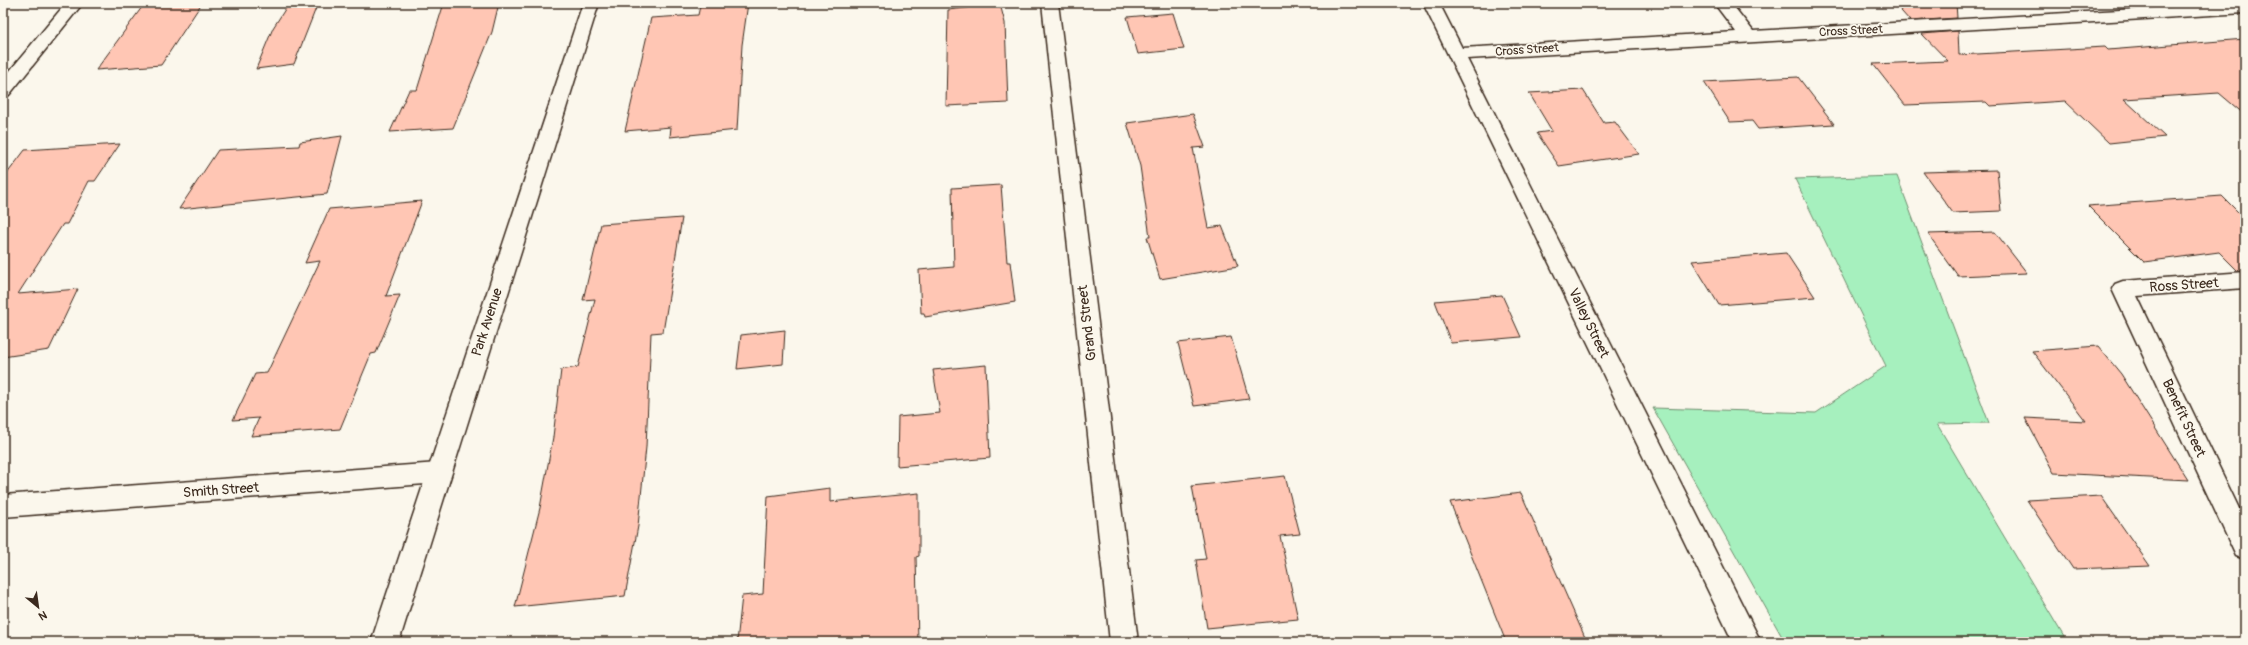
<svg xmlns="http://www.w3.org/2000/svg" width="2248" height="645" font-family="Pangolin,sans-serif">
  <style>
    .green { fill: #a6f0be; stroke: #708d6e }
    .building { fill: #ffc6b4; stroke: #3b2a1e }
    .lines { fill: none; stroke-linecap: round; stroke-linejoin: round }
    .street-casing { stroke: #3b2a1e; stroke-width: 3 }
    .primary-casing { stroke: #3b2a1e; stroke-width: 3 }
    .street { fill: #fbf7ec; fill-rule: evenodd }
    .primary { fill: #fbf7ec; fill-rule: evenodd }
    .labels { text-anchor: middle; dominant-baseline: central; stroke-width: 3.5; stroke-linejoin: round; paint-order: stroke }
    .far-street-label { font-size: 12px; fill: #3b2a1e; stroke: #fbf7ec }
    .street-label { font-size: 14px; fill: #3b2a1e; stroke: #fbf7ec }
  </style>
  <rect width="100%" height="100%" fill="#fbf7ec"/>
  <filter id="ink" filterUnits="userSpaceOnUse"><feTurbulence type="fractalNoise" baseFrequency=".025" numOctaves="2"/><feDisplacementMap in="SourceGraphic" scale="8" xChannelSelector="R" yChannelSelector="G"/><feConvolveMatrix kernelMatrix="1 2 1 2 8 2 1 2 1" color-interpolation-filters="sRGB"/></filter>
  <g filter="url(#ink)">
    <path class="green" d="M1897,176L1989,423L1937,424L2067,642H1785L1653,408L1816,413L1886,366L1795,179Z"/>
    <g class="building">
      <path d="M145,3H202L161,65L96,70Z"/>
      <path d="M289,3H318L294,64L256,69L273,28Z"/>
      <path d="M444,3H499L492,32L453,128L390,132L409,90H417Z"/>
      <path d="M748,3L742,45L737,130L670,137L671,127L625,131L651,18L698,15L700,6Z"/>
      <path d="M1894,3H1956L1957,18L1910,21Z"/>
      <path d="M1000,4L1005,23L1008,103L946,106L948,10Z"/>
      <path d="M1173,13L1184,49L1138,54L1127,17Z"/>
      <path d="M1958,31L1959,55L2105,47L2108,50L2245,39V115L2219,93L2124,99L2165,137L2109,143L2065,101L1990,106L1986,102L1905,105L1873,64L1948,61L1922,34Z"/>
      <path d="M1798,77L1834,124L1758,129L1752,121L1730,122L1704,82Z"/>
      <path d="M1583,90L1604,123L1615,122L1639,154L1559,166L1537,133L1552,131L1529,93Z"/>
      <path d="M1193,114L1205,147L1193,148L1208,228L1222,226L1238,266L1160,279L1147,237H1150L1140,166L1127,123Z"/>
      <path d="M342,136L327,194L179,209L218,150L299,146L300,142Z"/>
      <path d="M120,144L95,181H89L67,224H63L18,294L78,289L49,350L3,357V179L25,150Z"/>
      <path d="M1997,170L2001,211L1953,213L1923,172Z"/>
      <path d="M1001,185L1007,262H1010L1015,302L925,317L924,313H921L919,270L954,267L952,188Z"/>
      <path d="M2222,196L2245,219V271H2238L2219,252L2144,262L2088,206Z"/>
      <path d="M422,201L386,296L400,295L376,353L371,354L340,429L251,436L259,418L233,420L255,374L267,373L320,261L305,263L329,209Z"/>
      <path d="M682,218L663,332L651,333L646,447L638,526L625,596L515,607L540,508L553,437L561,370L578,367L595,299L583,300L601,224Z"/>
      <path d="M1995,232L2027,273L1958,276L1928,234Z"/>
      <path d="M1786,253L1815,297L1719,305L1692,261Z"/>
      <path d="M1502,295L1521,337L1451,343L1435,301Z"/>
      <path d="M785,330L783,364L737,369L741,335Z"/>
      <path d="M1231,337L1249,399L1194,406L1178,343Z"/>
      <path d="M2098,346L2121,374L2188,480L2054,473L2025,418L2086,421L2032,351Z"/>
      <path d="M986,365L990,458L897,466L898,417L940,413L933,370Z"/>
      <path d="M1285,476L1300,534L1280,536L1298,619L1207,628L1196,560L1206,559L1192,486Z"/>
      <path d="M830,488V502L919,493V556L916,557L918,642H737L742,596L763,594L768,496Z"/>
      <path d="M1521,493L1587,642H1506L1450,502Z"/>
      <path d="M2101,496L2150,566L2073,569L2027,500Z"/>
    </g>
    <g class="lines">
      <defs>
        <g id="street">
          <path d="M66,3H83L9,95L3,97V79Z"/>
          <path d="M1042,3H1058L1138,642H1110Z"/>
          <path d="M1423,3H1439L1462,48L1736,32L1714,3H1731L1753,31L2244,3L2245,13L1467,59L1761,642H1733Z"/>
          <path d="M2245,272V288L2137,296L2245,521V559L2236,556L2112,289L2115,284L2123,281Z"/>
          <path d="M438,463L447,466L450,473L447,480L438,483L3,517V495Z"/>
        </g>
        <path id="primary" d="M583,3H599L399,642H371Z"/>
      </defs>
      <use href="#street" class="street-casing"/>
      <use href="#primary" class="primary-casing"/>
      <use href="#street" class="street"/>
      <use href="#primary" class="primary"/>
    </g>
  </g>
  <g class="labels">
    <g class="far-street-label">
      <text transform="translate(1851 31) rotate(-3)">Cross Street</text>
      <text transform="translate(1527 50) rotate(-4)">Cross Street</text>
    </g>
    <g class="street-label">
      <text transform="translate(2184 285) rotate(-4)">Ross Street</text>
      <text transform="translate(487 322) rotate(-72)">Park Avenue</text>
      <text transform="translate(1087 323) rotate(-97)">Grand Street</text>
      <text transform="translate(1589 323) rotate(64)">Valley Street</text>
      <text transform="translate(2184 418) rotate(65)">Benefit Street</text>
      <text transform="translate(221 490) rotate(-4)">Smith Street</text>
    </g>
  </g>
  <rect width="2248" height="645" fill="none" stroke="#fbf7ec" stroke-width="16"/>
  <rect x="8" y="8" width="2232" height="629" fill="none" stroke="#3b2a1e" stroke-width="1.5" filter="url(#ink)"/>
  <g transform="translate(38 607) rotate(151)" stroke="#fbf7ec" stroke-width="3" paint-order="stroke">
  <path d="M0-3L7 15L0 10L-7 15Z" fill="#3b2a1e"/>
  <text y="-6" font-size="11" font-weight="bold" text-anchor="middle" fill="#3b2a1e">N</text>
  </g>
</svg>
